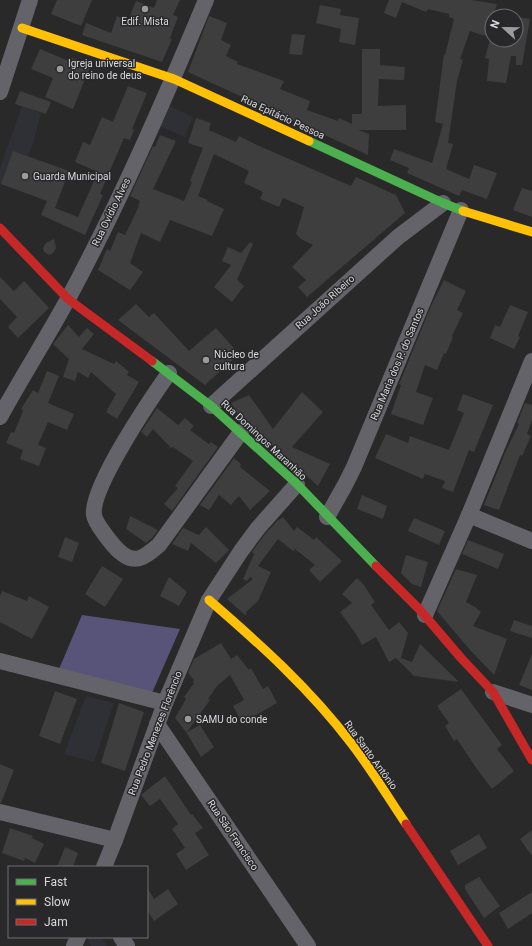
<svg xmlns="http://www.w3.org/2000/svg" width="532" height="946" font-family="Roboto,sans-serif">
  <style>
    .built { fill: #2f2f36 }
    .forest { fill: #585479 }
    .building { fill: #3e3e3f }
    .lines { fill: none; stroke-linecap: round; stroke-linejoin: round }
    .street { stroke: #646369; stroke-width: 16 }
    .fast { stroke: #4caf50; stroke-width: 9 }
    .slow { stroke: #ffc107; stroke-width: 9 }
    .jam { stroke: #c62828; stroke-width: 9 }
    .poi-dot { fill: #9b9b9d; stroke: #28282b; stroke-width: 1.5 }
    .labels { text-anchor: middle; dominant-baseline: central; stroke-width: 3; stroke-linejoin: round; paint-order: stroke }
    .poi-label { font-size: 10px; fill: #d9d9db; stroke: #28282b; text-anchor: start }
    .street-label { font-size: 10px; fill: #d9d9db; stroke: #28282b }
  </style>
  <rect width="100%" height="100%" fill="#29292a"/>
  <g class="built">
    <path d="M167,105L193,117L185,137L159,126Z"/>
    <path d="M22,106L41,113L32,147L27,158L43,199L0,184V168Z"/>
    <path d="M86,696L114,703L94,762L64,754Z"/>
    <path d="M89,937H101L107,946H91L88,941Z"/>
  </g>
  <path class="forest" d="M82,615L180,629L152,693L59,669Z"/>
  <g class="building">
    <path d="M57,0H92L81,26L51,14Z"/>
    <path d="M157,0H180L173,15L178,17L170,38L172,39L162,62L82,35L86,23L111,33L117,16L128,21L136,1L154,8Z"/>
    <path d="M389,0H471L497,4L493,16H492V38L470,31L460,59L463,60L457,81L448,143L453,144L446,169L469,179L474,165L497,173L487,199L462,190L459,196L448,191L407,173L409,168L390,160L394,149L432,163L443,124L435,122L444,54L445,55L454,19L449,17V14L428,9L426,12L402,2L396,18L384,13Z"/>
    <path d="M320,5L341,9L340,15L359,18L355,45L339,42L341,29L316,23Z"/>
    <path d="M209,16L227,23L221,40L231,45L226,56L238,62L237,64L284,81L280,89L310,101L307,110L338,121L339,118L352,124V114H362V49H380V65L405,67L404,80L379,79L378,106L406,105V130H358L369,134L368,155L188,72Z"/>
    <path d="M516,17L530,19L522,65H516V56H511L506,83L487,81L489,59L485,58L490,40H516Z"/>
    <path d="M292,34L305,35L302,55L289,54Z"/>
    <path d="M40,49L71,62L72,58L91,64L73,109L45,97L53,78L31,69Z"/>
    <path d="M128,86L147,93L132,129L134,130L130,140L124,138L100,194L103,195L85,235L41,215L47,201L1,184L13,151L69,171L55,208L78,217L98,172L75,162L83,142L90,145L102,117L113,122Z"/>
    <path d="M20,91L51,102L46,114L15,104Z"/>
    <path d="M196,118L211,123L209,130L236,142L239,136L257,145L351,186L356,177L396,195L405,213L307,297L298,287L306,280L292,267L313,245L301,239L296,234L304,207L283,198L279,207L260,199L263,192L244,183L249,171L214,154L198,196L208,200L207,201L224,209L212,236L170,220L160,242L141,233L130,263L143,272L130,290L98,270L107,249L110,251L118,232L125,235L139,206H138L140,201L130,196L153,146L155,147L160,135L176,141L153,189L184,201L192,182L190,181L203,148L188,143Z"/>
    <path d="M522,188L532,191V217L513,210Z"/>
    <path d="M54,239L56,248L53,253L49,255L44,252L43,248L46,243Z"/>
    <path d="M250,242L253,244L237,280L244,286L232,302L214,287L231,265L222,261L228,247L241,253Z"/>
    <path d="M0,277L14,291L24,281L49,308L18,338L8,327L17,317L0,299Z"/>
    <path d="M444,280L466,291L457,310L463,313L452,336L453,337L446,354L444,353L437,370L425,365L416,392L433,398L423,425L391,414L401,385L399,384L400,382L431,306Z"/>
    <path d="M136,304L149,317L154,313L189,351L216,328L239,354L205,385L118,320Z"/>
    <path d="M510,305L528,312L518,336L520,337L514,349L490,338L495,325L500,327Z"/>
    <path d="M68,325L79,337L87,328L94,334L82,349L114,364L116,361L129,372L127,375L139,382L117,419L106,412L116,394L91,372L88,378L78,372L75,381L63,377L69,359L53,344Z"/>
    <path d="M47,371L59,376L48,403L74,414L67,430L48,422L38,445L46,448L39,466L20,459L23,450L6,443L11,432L14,433L23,411L21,409L33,390L38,393Z"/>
    <path d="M302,392L323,412L292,447L330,464L318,486L237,413L231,403L249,395L273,429Z"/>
    <path d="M463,394L493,405L474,452L469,450L453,492L442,488L445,481L425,474L423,479L375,458L386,434L408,443L410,436L449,450L464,413L457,410Z"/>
    <path d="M525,403L532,405V420L527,434L531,436L522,456L520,455L499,510L484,505L505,453L519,424L517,423Z"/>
    <path d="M157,408L178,425L185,418L194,426L190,430L209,444L211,442L218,447L172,511L164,504L178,488L175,486L193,461L173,447L171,448L153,429L147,437L141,432Z"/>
    <path d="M234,458L241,464L240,467L270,491L250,510L239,496L231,505L219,495L209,510L200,505Z"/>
    <path d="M362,495L387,506L383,519L357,509Z"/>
    <path d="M130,516L158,530L152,538L146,543L126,529Z"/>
    <path d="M283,517L294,531L297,527L314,540L316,537L342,561L320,582L309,570L315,565L295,549L293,551L278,539L258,566L271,572L258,601L246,612L247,613L245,615L227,599L253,579L250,577L247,581L243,579L254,554L252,552L265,534L277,521Z"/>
    <path d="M414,518L445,531L439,545L408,531Z"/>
    <path d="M206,527L229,550L216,563L191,543L188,551L172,544L183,528L199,535Z"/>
    <path d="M65,537L79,543L72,562L58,557Z"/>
    <path d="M468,540L504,554L498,569L462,554Z"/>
    <path d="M406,555L428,562L421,587L412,584L401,573Z"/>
    <path d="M102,566L123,579L105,607L85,594Z"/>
    <path d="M456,569L477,575L466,602L475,607L481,612L473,626L507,639L494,675L470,650L437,611Z"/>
    <path d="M169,577L187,592L179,606L160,596Z"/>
    <path d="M357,578L365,586V587L375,602L371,605L389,630L399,622L408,633L401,658L412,662L420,644L459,682L414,676L396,658L389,662L376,637L362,645L356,634L340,612L352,603L342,594Z"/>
    <path d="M2,591L27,601L29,596L49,607L32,639L0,622V596Z"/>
    <path d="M514,620L532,626V638L510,631Z"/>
    <path d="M221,643L231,659L237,655L249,670L251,668L263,689L268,686L277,703L242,723L233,706L244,700L230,675L217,686L208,699L210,700L187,732L200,725L214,747L201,757L186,732L175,718L186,699L184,697L194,683L193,682L194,680L188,673L194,659Z"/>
    <path d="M532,654V690L519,685Z"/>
    <path d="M461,689L502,745L497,749L514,771L492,789L477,769L457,739L454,741L445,726L449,723L437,706Z"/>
    <path d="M55,691L77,699L60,744L39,736Z"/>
    <path d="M119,703L144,712L125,771L101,763Z"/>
    <path d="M0,764L14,770L1,803H0Z"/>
    <path d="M165,776L191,815L192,814L203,828L195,833L209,855L186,870L176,854L185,848L172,829L178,824L160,799L150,806L141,795Z"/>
    <path d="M10,828L33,836L32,838L44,844L35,863L25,858L24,861L2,853Z"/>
    <path d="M532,830V856L520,839Z"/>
    <path d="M479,834L487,848L458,865L450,851Z"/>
    <path d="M65,847L78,853L73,867H57Z"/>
    <path d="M479,877L500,906L484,918L465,889V885Z"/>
    <path d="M147,887L154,899L168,889L178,904L154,921L147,910Z"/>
    <path d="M532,892V913L508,929L499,913Z"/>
  </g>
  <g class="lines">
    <g class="street">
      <path d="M0,92L30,0"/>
      <path d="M169,373C152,397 90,488 94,515C95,523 113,546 120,552C136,566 146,556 159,545L241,432"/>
      <path d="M211,406L398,237L443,203"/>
      <path d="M0,417C22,377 46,339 68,299C120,202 164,101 206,0"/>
      <path d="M469,515L532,541"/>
      <path d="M327,517L345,485L354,467L461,210"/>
      <path d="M425,615L469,515L532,361"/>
      <path d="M0,661L165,703"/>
      <path d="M493,692L532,705"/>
      <path d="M157,724L308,946"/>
      <path d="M0,812L115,840"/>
      <path d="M104,867L115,840L165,703L209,600L241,551L258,528L297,484"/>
      <path d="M121,937L127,946"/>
      <path d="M74,946L78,937"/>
    </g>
    <g class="fast">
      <path d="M309,141L443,203L463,211"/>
      <path d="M152,361L211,406L297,484L376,566"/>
    </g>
    <g class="slow">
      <path d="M22,28L174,79L309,141"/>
      <path d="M463,211L532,232"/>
      <path d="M209,600C260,644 310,689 351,743C371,769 388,797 406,824"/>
    </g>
    <g class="jam">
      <path d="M0,228L68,299L152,361"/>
      <path d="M376,566L420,610L461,658L493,692L532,760"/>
      <path d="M406,824L488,946"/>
    </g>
  </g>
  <g class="poi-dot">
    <circle cx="145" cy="9" r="4"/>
    <circle cx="60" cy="69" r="4"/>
    <circle cx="25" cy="176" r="4"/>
    <circle cx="206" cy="360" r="4"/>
    <circle cx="188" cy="719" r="4"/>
  </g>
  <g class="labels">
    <g class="poi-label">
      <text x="145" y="21" text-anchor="middle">Edif. Mista</text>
      <text x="68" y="63">Igreja universal<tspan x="68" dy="12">do reino de deus</tspan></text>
      <text x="33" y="176">Guarda Municipal</text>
      <text x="214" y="354">Núcleo de<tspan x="214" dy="12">cultura</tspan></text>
      <text x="196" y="719">SAMU do conde</text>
    </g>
    <g class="street-label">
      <text transform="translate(283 117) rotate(25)">Rua Epitácio Pessoa</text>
      <text transform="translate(111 212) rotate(-64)">Rua Ovídio Alves</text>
      <text transform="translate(325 302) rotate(-42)">Rua João Ribeiro</text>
      <text transform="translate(397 364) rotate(-67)">Rua Maria dos P. do Santos</text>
      <text transform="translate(264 440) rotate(43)">Rua Domingos Maranhão</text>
      <text transform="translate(155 733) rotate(-69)">Rua Pedro Menezes Florêncio</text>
      <text transform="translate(371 755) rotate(54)">Rua Santo Antônio</text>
      <text transform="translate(233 835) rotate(56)">Rua São Francisco</text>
    </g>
  </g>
  <rect x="8" y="866" width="140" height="72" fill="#28282b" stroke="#6f6f71"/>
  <rect x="16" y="879" width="20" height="6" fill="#4caf50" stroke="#6f6f71"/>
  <text x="44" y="886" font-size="12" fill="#d9d9db">Fast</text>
  <rect x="16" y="899" width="20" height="6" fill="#ffc107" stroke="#6f6f71"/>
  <text x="44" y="906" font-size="12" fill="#d9d9db">Slow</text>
  <rect x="16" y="919" width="20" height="6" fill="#c62828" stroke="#6f6f71"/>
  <text x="44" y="926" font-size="12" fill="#d9d9db">Jam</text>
  <g transform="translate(504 28) rotate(292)"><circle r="19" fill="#28282b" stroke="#6f6f71"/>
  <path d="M0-3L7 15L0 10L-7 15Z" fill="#9b9b9d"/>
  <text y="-6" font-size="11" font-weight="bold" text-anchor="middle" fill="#d9d9db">N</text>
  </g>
</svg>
